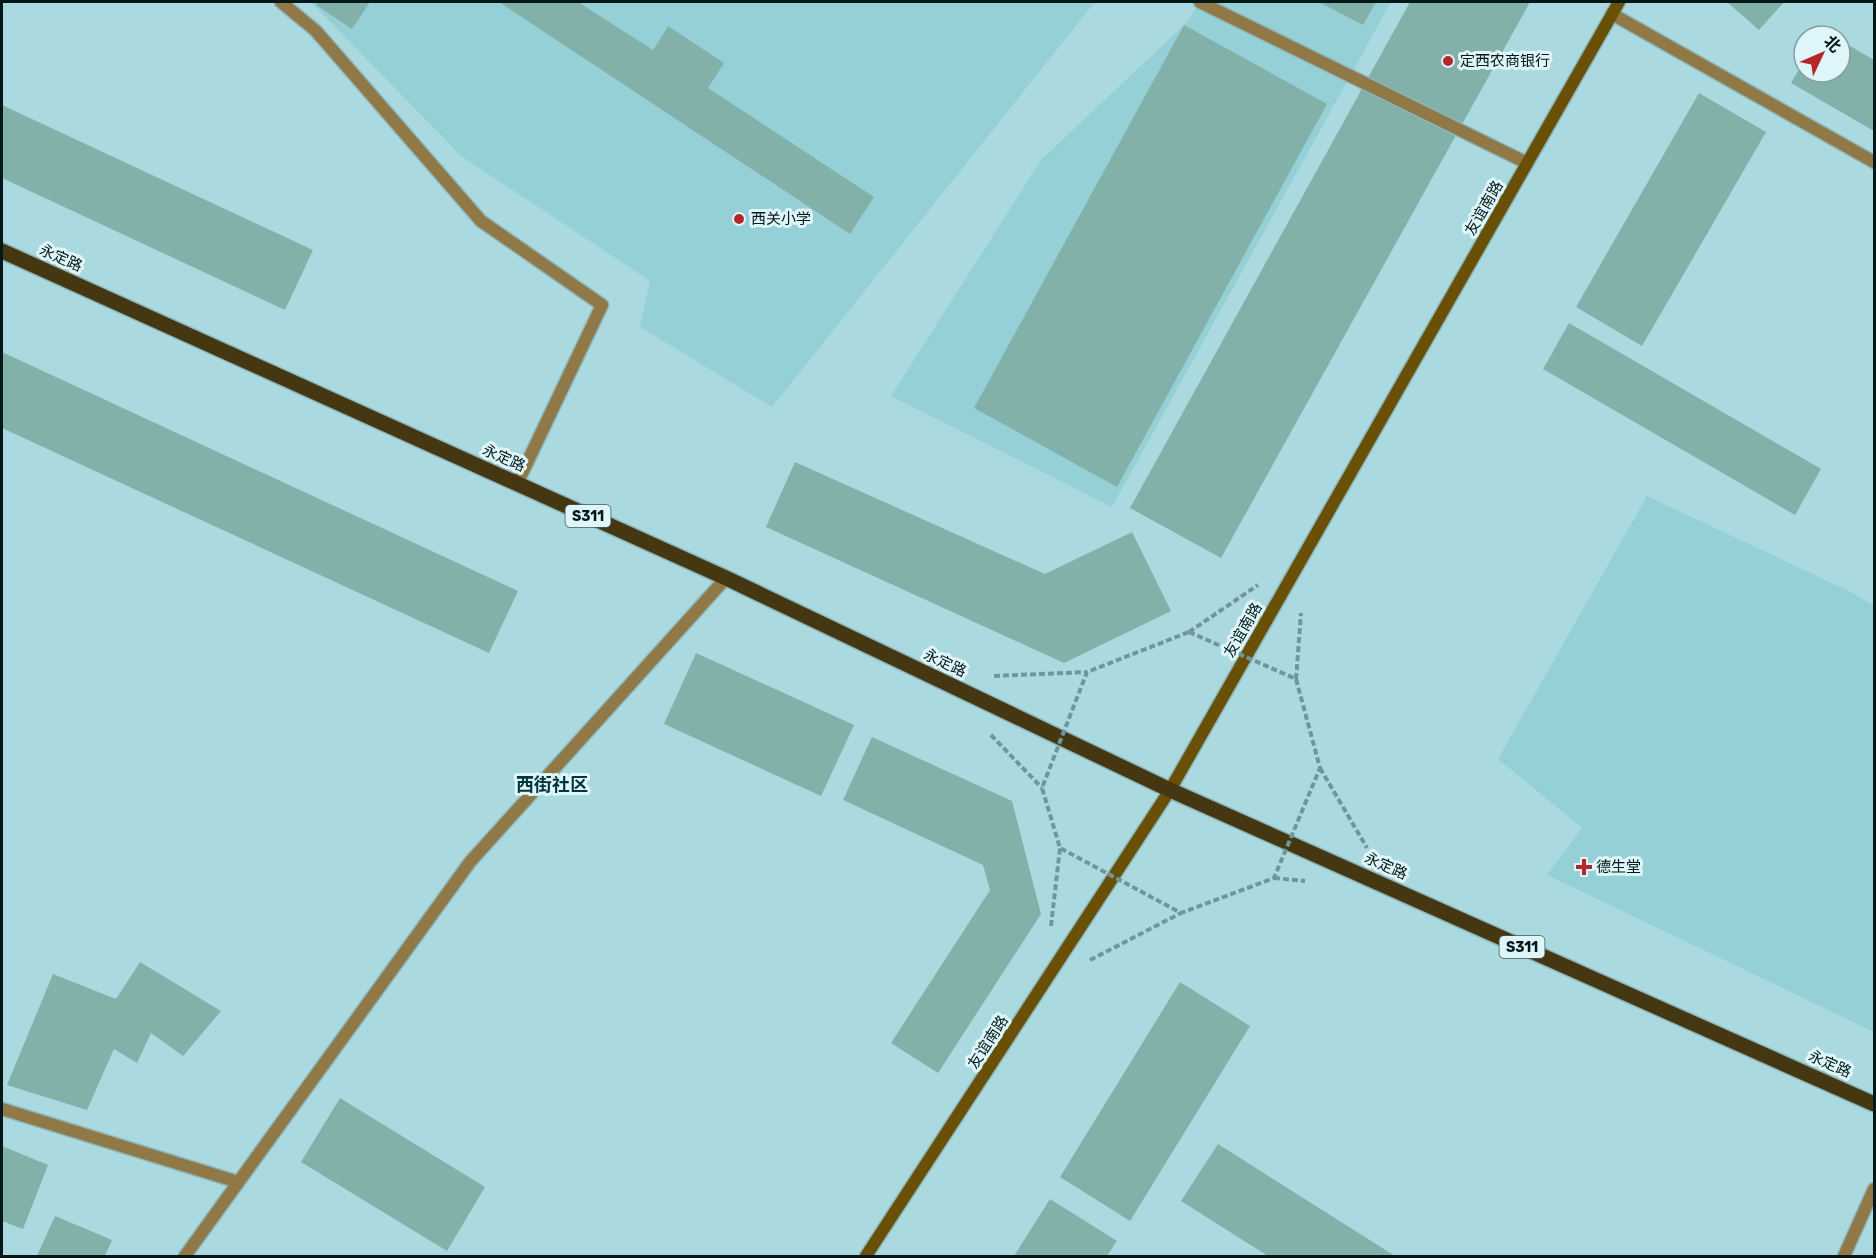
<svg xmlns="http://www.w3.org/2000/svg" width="1876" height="1258" font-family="Rubik,'Noto Sans SC',sans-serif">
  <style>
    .built { fill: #96d0d7 }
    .building { fill: #82b1aa }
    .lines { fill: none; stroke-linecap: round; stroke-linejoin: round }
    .service-casing { stroke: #8cb7bc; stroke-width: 15 }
    .minor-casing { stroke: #8cb7bc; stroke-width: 15 }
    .secondary-casing { stroke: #8cb7bc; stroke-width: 15 }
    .primary-casing { stroke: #8cb7bc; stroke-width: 18 }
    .path { stroke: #70969b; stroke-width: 4; stroke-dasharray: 6 3; stroke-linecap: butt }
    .service { stroke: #907947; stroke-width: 12 }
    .minor { stroke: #907947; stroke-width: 12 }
    .secondary { stroke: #6a5007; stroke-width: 12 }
    .primary { stroke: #463713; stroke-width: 15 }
    .path-bridge { stroke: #70969b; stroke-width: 4; stroke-dasharray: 6 3; stroke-linecap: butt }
    .poi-dot { fill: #b7272a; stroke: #def6f9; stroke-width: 2 }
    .labels { text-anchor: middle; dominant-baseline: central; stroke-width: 6; stroke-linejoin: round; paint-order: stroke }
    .shield { fill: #def6f9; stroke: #455a5c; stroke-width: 1.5 }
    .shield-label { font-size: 14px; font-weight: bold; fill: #041719 }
    .poi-label { font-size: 15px; fill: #041719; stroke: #def6f9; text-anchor: start }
    .street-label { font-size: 15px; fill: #041719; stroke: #def6f9 }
    .quarter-label { font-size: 18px; font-weight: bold; fill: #01353a; stroke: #def6f9 }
  </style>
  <rect width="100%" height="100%" fill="#aadae0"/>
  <g class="built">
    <path d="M311,2H1095L772,407L640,327L650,281L461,156Z"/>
    <path d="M1200,2H1391L1112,507L891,396L1041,160L1184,25Z"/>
    <path d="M1647,496L1851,592L1874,606V1032L1547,875L1582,828L1498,759Z"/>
  </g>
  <g class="building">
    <path d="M318,2H370L352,29L316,5Z"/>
    <path d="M499,2H578L653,50L668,26L724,63L708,88L874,197L850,234Z"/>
    <path d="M1319,2H1376L1363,25Z"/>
    <path d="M1410,2H1530L1221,558L1130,508Z"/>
    <path d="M1727,2H1784L1759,30Z"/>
    <path d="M1184,25L1327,104L1117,487L974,408Z"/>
    <path d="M1840,40L1874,60V131L1791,83L1804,61V72H1840Z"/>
    <path d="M1699,93L1766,132L1642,346L1576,307Z"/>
    <path d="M2,105L313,250L285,310L2,178Z"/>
    <path d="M1569,323L1821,469L1795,515L1543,369Z"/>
    <path d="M2,352L518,591L489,653L2,428Z"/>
    <path d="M795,462L1045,574L1132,532L1171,611L1064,663L766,527Z"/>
    <path d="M696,653L854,725L821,796L664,724Z"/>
    <path d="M872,737L1012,801L1041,914L938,1073L891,1043L990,890L983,865L843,800Z"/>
    <path d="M140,962L221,1011L183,1056L151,1033L137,1063L114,1049L87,1110L7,1085L53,974L116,999Z"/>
    <path d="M1180,982L1250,1026L1130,1221L1060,1177Z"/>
    <path d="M340,1098L485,1187L447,1251L301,1162Z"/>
    <path d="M1218,1144L1395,1256H1268L1181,1201Z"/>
    <path d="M2,1146L48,1165L23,1229L2,1221Z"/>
    <path d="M1050,1199L1117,1241L1107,1256H1014Z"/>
    <path d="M55,1216L112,1240L105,1256H37Z"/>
  </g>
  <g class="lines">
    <defs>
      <g id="service">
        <path d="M1200,2L1527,163"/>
        <path d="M1612,14L1874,162"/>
        <path d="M2,1109L238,1182"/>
      </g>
      <g id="minor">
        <path d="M281,2L316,31L481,221L602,305L517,484"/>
        <path d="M185,1256L470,862L726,578"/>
        <path d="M1844,1256L1874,1189"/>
      </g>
      <path id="secondary" d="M866,1256L1170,790L1619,2"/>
      <path id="primary" d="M2,251L726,578L1170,790L1874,1104"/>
    </defs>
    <use href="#service" class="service-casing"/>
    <use href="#minor" class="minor-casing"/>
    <use href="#secondary" class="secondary-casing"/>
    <use href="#primary" class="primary-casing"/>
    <g class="path">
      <path d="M1189,632L1258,585"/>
      <path d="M994,676L1087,672"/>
      <path d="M1296,679L1301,613"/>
      <path d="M991,735L1042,788"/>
      <path d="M1320,768L1367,848"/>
      <path d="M1274,878L1305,881"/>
      <path d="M1051,926L1060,848"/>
      <path d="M1090,960L1181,913"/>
    </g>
    <use href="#service" class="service"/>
    <use href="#minor" class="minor"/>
    <use href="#secondary" class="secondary"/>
    <use href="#primary" class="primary"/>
    <path class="path-bridge" d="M1189,632L1296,679L1320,768L1274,878L1181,913L1060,848L1042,788L1087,672Z"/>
  </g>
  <g class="poi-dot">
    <circle cx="1448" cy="61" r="6"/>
    <circle cx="739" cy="219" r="6"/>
    <path d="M1581 858h6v6h6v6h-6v6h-6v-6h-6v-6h6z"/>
  </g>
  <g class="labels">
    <g class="shield">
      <rect x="565.5" y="505" width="45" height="22" rx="4.5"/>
      <rect x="1499.5" y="936" width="45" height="22" rx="4.5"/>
    </g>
    <g class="shield-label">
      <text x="588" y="516">S311</text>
      <text x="1522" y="947">S311</text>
    </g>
    <g class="poi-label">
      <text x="1460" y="61">定西农商银行</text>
      <text x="751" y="219">西关小学</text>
      <text x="1596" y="867">德生堂</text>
    </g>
    <g class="street-label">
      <text transform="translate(1484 208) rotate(-60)">友谊南路</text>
      <text transform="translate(61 258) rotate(24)">永定路</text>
      <text transform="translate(504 458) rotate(24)">永定路</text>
      <text transform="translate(1243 630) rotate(-60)">友谊南路</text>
      <text transform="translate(945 663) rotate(25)">永定路</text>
      <text transform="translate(1386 866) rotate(24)">永定路</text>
      <text transform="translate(988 1042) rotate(-57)">友谊南路</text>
      <text transform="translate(1830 1064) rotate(24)">永定路</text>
    </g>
    <g class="quarter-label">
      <text x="552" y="785">西街社区</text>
    </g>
  </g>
  <rect width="1876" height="1258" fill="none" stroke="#041719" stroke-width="6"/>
  <g transform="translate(1822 54) rotate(46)"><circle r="28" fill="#def6f9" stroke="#879d9f" stroke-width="1.5"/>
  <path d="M0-4.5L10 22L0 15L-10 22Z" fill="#b7272a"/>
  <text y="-9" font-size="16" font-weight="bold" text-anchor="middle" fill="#041719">北</text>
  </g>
</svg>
